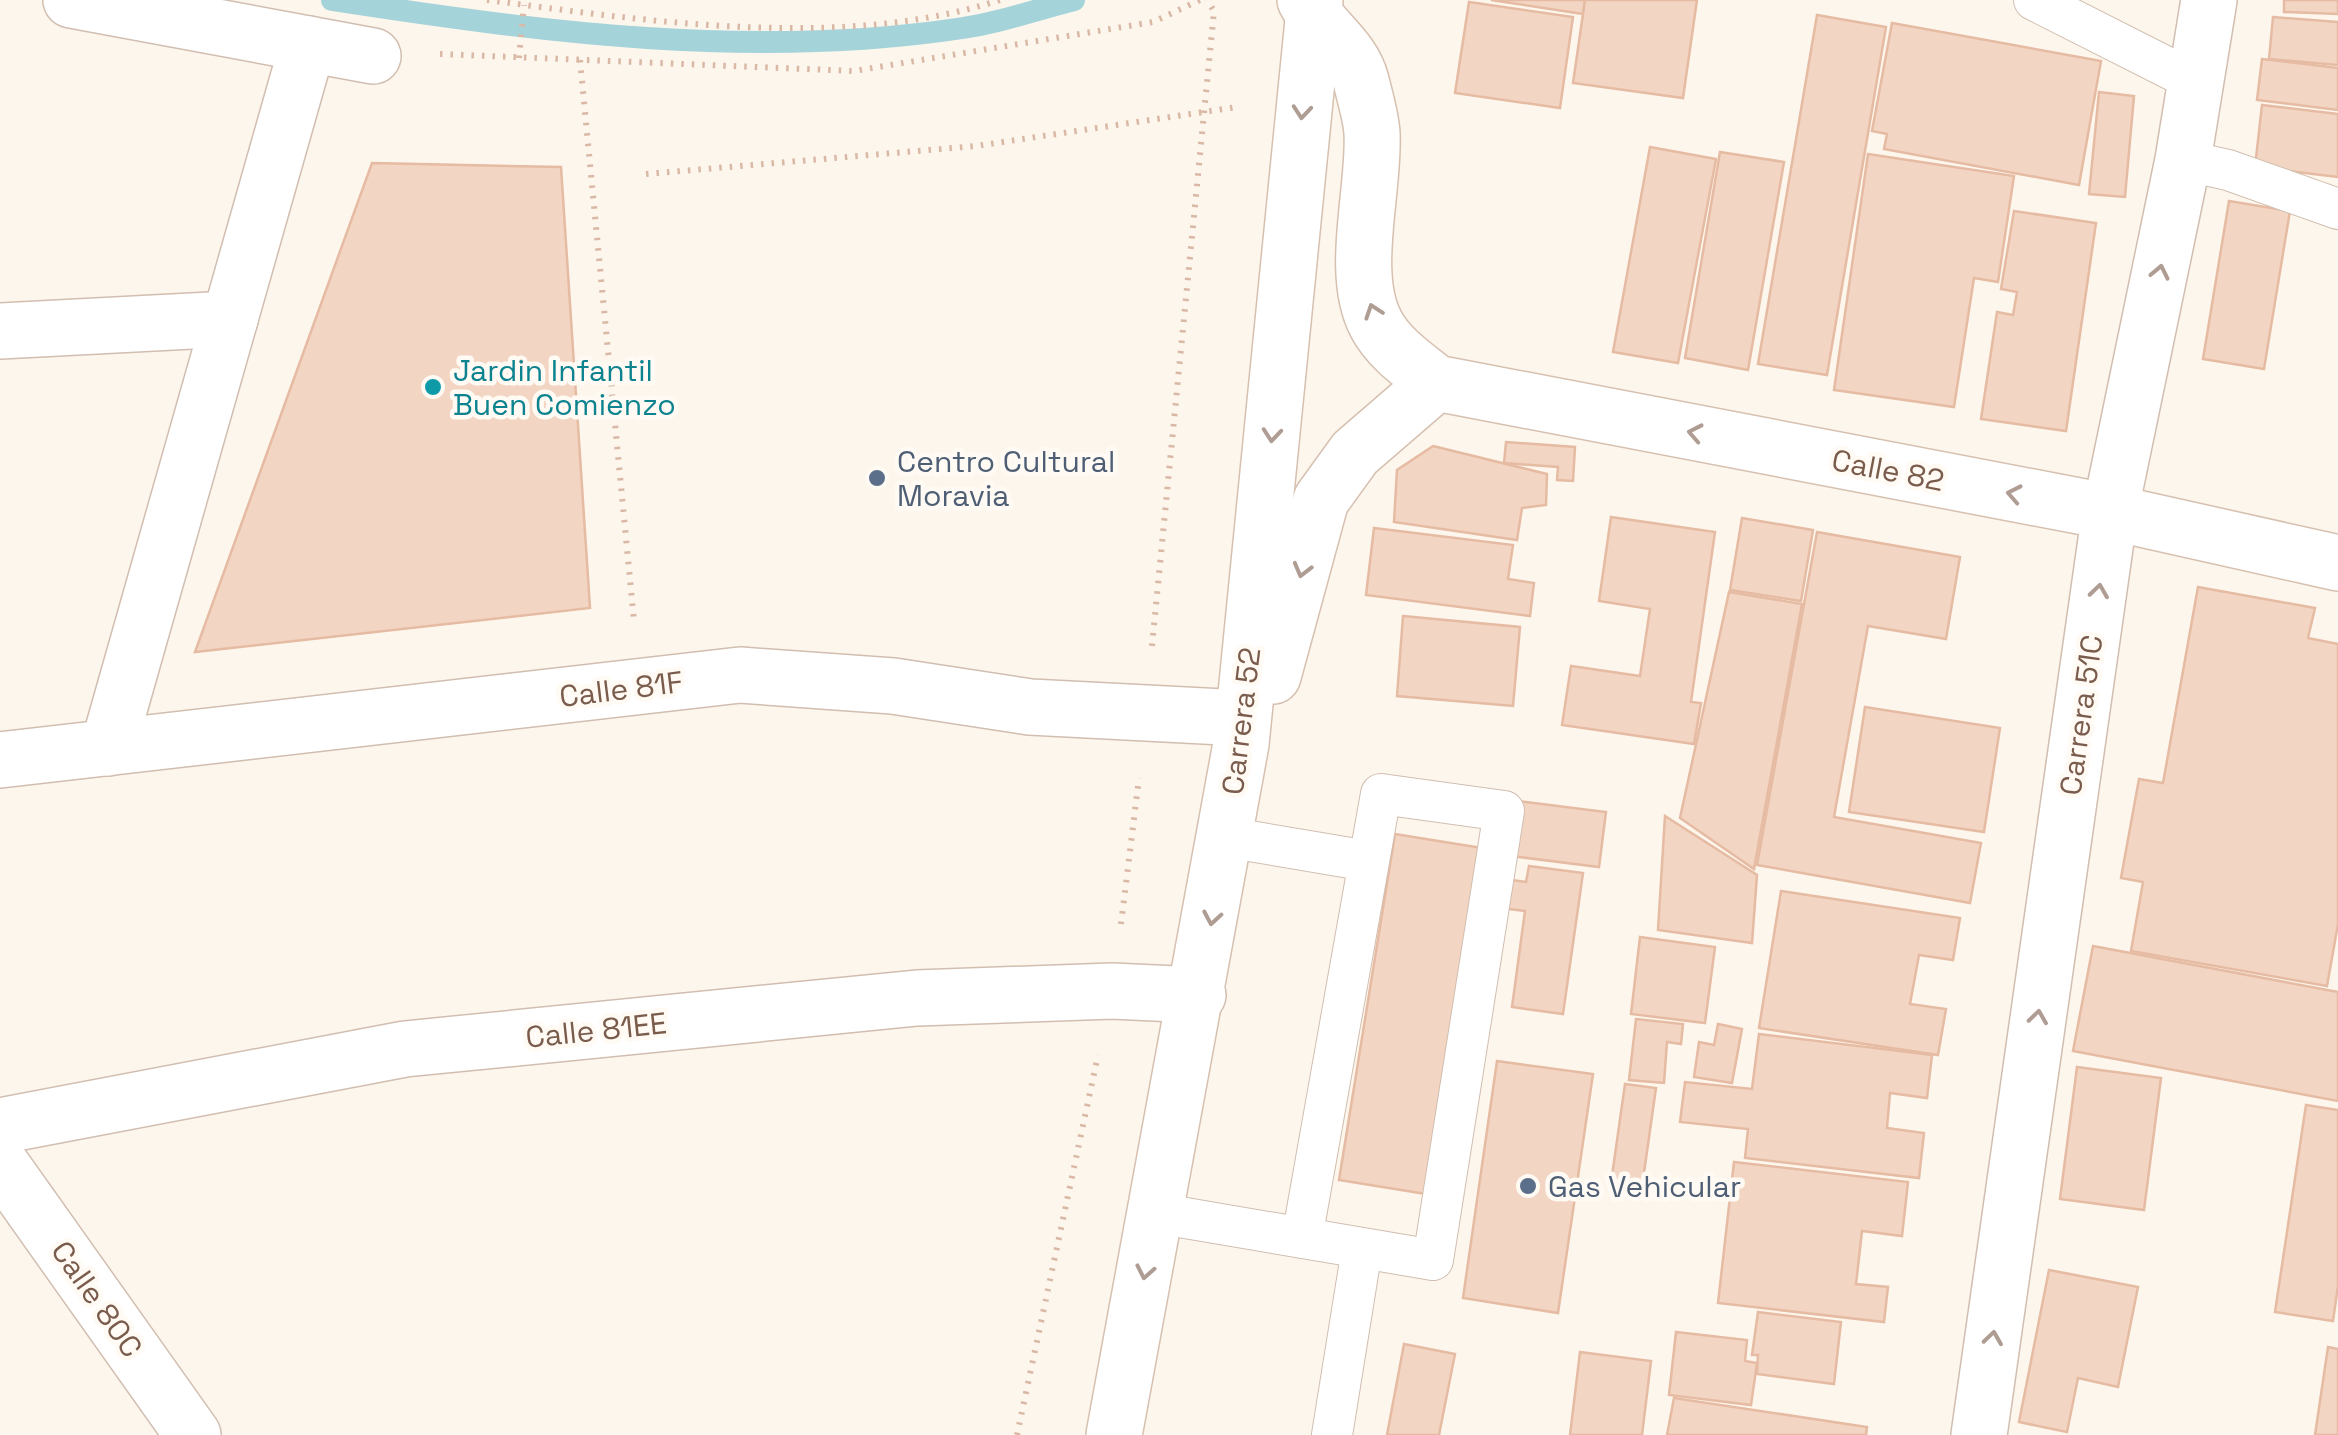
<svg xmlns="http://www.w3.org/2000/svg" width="2338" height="1435" font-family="'Space Grotesk',sans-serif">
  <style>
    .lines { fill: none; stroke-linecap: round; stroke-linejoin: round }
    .stream { stroke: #a5d3da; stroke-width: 22 }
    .building { fill: #f3d5c3; stroke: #e6bba3; stroke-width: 2.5 }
    .lane-casing { stroke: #d1beb0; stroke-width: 42 }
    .street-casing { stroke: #d1beb0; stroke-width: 58 }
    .secondary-casing { stroke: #d6c0b0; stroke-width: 58 }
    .path { stroke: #d9b8a5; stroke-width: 6; stroke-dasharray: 2.5 8; stroke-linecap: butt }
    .lane { stroke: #fff; stroke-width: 40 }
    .street { stroke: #fff; stroke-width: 55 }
    .secondary { stroke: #fff; stroke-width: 55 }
    .oneway { stroke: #af9d94 }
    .culture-dot { fill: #0f9aa8; stroke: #fffaf3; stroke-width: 4 }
    .service-dot { fill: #5c6f8a; stroke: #fffaf3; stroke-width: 4 }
    .labels { text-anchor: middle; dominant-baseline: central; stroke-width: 9; stroke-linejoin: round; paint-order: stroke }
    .culture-label { font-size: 30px; fill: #0d838f; stroke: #fffaf3; text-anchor: start }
    .service-label { font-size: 30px; fill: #4e5e75; stroke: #fffaf3; text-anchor: start }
    .street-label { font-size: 30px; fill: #7a5c4d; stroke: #fffaf3 }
  </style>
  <rect width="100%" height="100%" fill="#fdf6ec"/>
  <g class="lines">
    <path class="stream" d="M332,0C540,32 753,60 963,28C1000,23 1038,9 1074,0"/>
  </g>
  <g class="building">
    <path d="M1491,0H1585L1583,14Z"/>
    <path d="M1585,0H1697L1683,98L1573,83Z"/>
    <path d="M2284,0H2338V14L2284,12Z"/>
    <path d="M1469,2L1573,17L1560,108L1455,93Z"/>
    <path d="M1817,15L1886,27L1827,375L1758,364Z"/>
    <path d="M2273,17L2338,22V65L2269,59Z"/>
    <path d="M1892,23L2101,61L2079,185L1884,149L1887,134L1872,131Z"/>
    <path d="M2262,59L2338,68V110L2257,100Z"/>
    <path d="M2099,92L2134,96L2125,197L2089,194Z"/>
    <path d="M2262,105L2338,114V177L2255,167Z"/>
    <path d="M1650,147L1716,159L1678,363L1613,352Z"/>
    <path d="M1720,152L1784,162L1748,370L1685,358Z"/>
    <path d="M1868,154L2014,176L1998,282L1974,278L1954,407L1834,390Z"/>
    <path d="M372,163L561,167L590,608L195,652Z"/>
    <path d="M2229,201L2290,211L2264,369L2203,359Z"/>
    <path d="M2014,211L2096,223L2066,431L1981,419L1997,312L2013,315L2017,292L2001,289Z"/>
    <path d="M1506,442L1575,447L1573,481L1557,480L1558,467L1504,463Z"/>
    <path d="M1433,446L1547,474L1546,505L1522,508L1517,540L1394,522L1397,470Z"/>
    <path d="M1611,517L1715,532L1691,702L1701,703L1694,744L1562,725L1571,666L1640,676L1650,609L1599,601Z"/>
    <path d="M1742,518L1813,530L1801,601L1730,590Z"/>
    <path d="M1374,528L1513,545L1508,579L1534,583L1530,616L1366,595Z"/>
    <path d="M1817,532L1960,557L1946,639L1868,626L1834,817L1981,843L1970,903L1757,865Z"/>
    <path d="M2198,587L2315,608L2308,638L2338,644V924L2327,986L2131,951L2143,882L2121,878L2139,779L2163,783Z"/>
    <path d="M1729,592L1802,604L1754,869L1680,818Z"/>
    <path d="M1403,616L1520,627L1513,706L1397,696Z"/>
    <path d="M1865,707L2000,728L1984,832L1849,812Z"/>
    <path d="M1509,800L1606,812L1599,867L1503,855Z"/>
    <path d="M1665,816L1757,875L1752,943L1658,930Z"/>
    <path d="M1395,834L1482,848L1426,1194L1339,1180Z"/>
    <path d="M1529,866L1583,873L1563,1014L1512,1007L1525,911L1508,909L1512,880L1526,882Z"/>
    <path d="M1781,891L1960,918L1953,960L1919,955L1910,1004L1946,1009L1938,1055L1759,1028Z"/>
    <path d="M1640,937L1715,947L1705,1023L1631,1014Z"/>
    <path d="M2093,946L2338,992V1101L2073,1051Z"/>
    <path d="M1636,1019L1683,1024L1681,1044L1667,1042L1664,1083L1629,1080Z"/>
    <path d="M1718,1024L1742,1029L1732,1083L1694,1077L1699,1042L1714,1045Z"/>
    <path d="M1759,1034L1932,1055L1927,1098L1890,1093L1887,1128L1924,1133L1919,1178L1745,1158L1748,1129L1680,1122L1685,1082L1752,1089Z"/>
    <path d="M1497,1061L1593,1074L1558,1313L1463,1298Z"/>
    <path d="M2077,1067L2161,1078L2144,1210L2060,1199Z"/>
    <path d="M1625,1084L1656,1088L1642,1187L1611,1183Z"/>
    <path d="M2306,1105L2338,1110V1286L2333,1321L2275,1312Z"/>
    <path d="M1734,1162L1908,1182L1902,1236L1862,1231L1856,1284L1888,1287L1884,1322L1718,1303Z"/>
    <path d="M2049,1270L2138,1287L2118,1387L2078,1378L2067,1432L2019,1422Z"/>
    <path d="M1758,1312L1841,1322L1834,1384L1757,1374L1758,1355H1752Z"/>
    <path d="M1676,1332L1747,1340L1745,1361L1757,1363L1751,1405L1669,1395Z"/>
    <path d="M1404,1344L1455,1354L1439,1435H1387Z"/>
    <path d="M2328,1347L2338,1349V1435H2315Z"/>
    <path d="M1580,1352L1651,1361L1642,1435H1570Z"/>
    <path d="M1674,1398L1867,1427L1866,1435H1667Z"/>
  </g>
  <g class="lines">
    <defs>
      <g id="lane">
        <path d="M2034,0L2196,82"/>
        <path d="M2183,160L2228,170L2338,209"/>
        <path d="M1226,837L1368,861"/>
        <path d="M1156,1213L1433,1260L1504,811L1381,794L1302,1238"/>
        <path d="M1332,1435L1362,1249"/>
      </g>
      <g id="street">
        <path d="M71,0L373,56"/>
        <path d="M0,331L230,319"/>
        <path d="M108,748L308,44"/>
        <path d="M0,760L740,675L893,686L1030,707L1243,718"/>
        <path d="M0,1126L405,1049L917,998L1112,991L1198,995"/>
        <path d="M0,1163L193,1435"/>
        <path d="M1979,1435L2110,512L2183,160L2209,0"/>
      </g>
      <g id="secondary">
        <path d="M1305,0C1320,30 1352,47 1361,81C1365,97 1371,117 1372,133C1375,189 1349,273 1376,324C1389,349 1415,366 1436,383L2110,512L2338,563"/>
        <path d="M1273,676L1321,500L1355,453L1436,383"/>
        <path d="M1114,1435L1241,744L1315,0"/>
      </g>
    </defs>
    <use href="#lane" class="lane-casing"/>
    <use href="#street" class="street-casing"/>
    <use href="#secondary" class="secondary-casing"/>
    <g class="path">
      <path d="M487,0C648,21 842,51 1000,0"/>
      <path d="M440,54L854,71L1153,22L1200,0"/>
      <path d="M519,58L524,5"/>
      <path d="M580,60L634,621"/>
      <path d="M646,174L976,146L1237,107"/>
      <path d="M1152,646L1214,11L1207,0"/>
      <path d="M1121,924L1139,778"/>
      <path d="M1017,1435L1098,1055"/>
    </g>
    <use href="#lane" class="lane"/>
    <use href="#street" class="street"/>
    <use href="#secondary" class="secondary"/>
  </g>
  <defs><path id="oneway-chevron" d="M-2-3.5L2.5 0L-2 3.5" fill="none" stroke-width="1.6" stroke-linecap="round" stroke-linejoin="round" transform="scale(2.5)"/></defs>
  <g class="oneway">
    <use href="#oneway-chevron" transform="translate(1302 112) rotate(95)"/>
    <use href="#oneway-chevron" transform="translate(2160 272) rotate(-78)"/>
    <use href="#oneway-chevron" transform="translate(1373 311) rotate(-109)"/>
    <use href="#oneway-chevron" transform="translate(1695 433) rotate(-169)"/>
    <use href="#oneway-chevron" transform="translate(1272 435) rotate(95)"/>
    <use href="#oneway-chevron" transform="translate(2014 494) rotate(-169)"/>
    <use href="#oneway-chevron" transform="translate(1302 570) rotate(105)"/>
    <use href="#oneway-chevron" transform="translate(2099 591) rotate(-82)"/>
    <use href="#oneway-chevron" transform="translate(1212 918) rotate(100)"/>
    <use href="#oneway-chevron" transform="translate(2038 1017) rotate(-82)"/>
    <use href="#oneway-chevron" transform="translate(1145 1272) rotate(101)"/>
    <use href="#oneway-chevron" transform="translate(1993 1338) rotate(-82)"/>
  </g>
  <circle class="culture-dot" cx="433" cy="387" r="10"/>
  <g class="service-dot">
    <circle cx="877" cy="478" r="10"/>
    <circle cx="1528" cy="1186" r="10"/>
  </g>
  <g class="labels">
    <g class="culture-label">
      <text x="453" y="370">Jardin Infantil<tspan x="453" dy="34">Buen Comienzo</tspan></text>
    </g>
    <g class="service-label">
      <text x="897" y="461">Centro Cultural<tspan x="897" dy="34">Moravia</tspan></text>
      <text x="1548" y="1186">Gas Vehicular</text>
    </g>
    <g class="street-label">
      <text transform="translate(1888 470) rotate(11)">Calle 82</text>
      <text transform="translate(621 689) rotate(-7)">Calle 81F</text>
      <text transform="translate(2081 715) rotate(-82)">Carrera 51C</text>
      <text transform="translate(1241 721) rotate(-83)">Carrera 52</text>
      <text transform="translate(596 1030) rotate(-6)">Calle 81EE</text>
      <text transform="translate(97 1299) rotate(55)">Calle 80C</text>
    </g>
  </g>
</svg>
